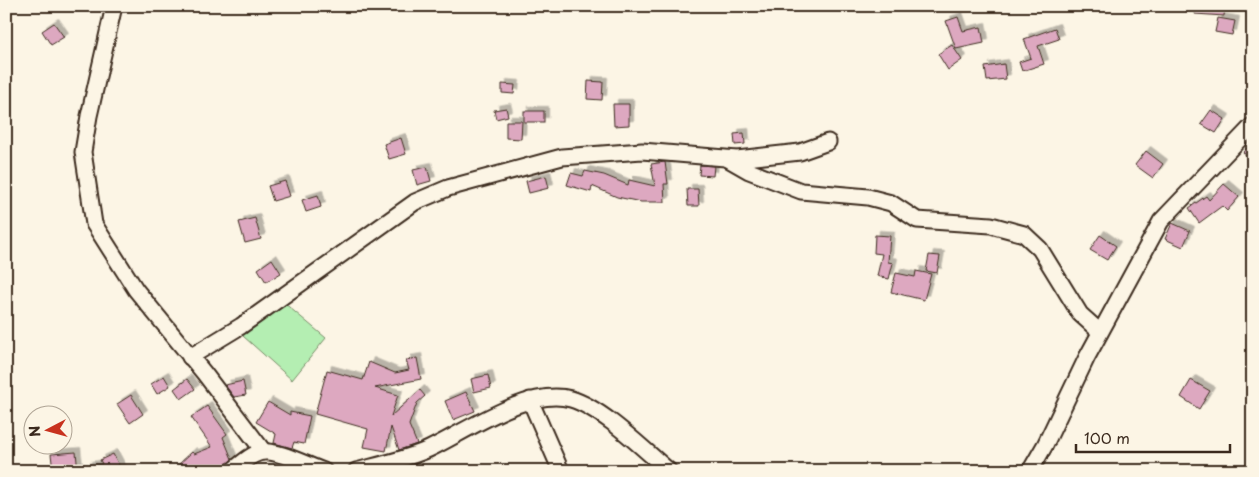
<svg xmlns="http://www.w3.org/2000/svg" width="1259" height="477" font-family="'Playpen Sans',sans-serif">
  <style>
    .green { fill: #b4eeb2; stroke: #788c68 }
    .building { fill: #dda8c0; stroke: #3b2a1e; filter: url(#shadow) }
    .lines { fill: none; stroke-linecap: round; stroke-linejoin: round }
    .minor-casing { stroke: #3b2a1e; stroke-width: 19 }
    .minor { stroke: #fcf5e5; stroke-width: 15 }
  </style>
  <defs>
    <filter id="shadow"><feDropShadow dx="4.5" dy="-4.5" stdDeviation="0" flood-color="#0004"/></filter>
  </defs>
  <rect width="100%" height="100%" fill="#fcf5e5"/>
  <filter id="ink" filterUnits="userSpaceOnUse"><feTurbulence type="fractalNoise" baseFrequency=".02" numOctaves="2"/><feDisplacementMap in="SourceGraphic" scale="10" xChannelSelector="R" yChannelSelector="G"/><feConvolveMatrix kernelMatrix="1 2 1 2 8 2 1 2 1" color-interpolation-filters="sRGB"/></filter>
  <g filter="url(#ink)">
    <path class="green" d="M283,302L326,338L292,380L243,336Z"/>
    <g class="building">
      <path d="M1196,6H1225L1224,16L1195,14Z"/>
      <path d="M958,17L963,31L981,27L984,43L956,49L946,21Z"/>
      <path d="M1218,18L1235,21L1232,35L1215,32Z"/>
      <path d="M54,23L64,37L51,45L42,31Z"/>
      <path d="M1055,28L1059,39L1038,46L1044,64L1022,71L1019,62L1031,58L1024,39Z"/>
      <path d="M952,45L962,60L948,70L938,54Z"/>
      <path d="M1004,64L1006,79L987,81L985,67Z"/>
      <path d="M588,81L603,82L602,100L587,99Z"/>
      <path d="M502,84L515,85L514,94L502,93Z"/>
      <path d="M613,104H629V125L614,126Z"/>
      <path d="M506,108L508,116L496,119L494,110Z"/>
      <path d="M1211,110L1225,119L1216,133L1201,124Z"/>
      <rect x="524" y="111" width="20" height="11"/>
      <path d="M506,121H522L521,139L506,138Z"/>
      <path d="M744,133L745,144L735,145L734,134Z"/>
      <path d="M401,138L406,154L389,159L384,144Z"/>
      <path d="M1253,143V163L1243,152Z"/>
      <path d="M1146,151L1163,164L1153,178L1135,165Z"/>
      <path d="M665,162L668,184H664L665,202H641L617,197L592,186L591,192L567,185L571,173L583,176L585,171L604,175L628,185L629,180L655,186L651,164Z"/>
      <path d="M700,165L714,166L713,176L699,175Z"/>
      <path d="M427,167L431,181L417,185L413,170Z"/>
      <path d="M546,176L549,188L529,193L526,181Z"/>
      <path d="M285,181L290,196L273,201L268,186Z"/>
      <path d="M1224,184L1239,197L1227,211L1222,206L1199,223L1189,208L1206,196L1209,200Z"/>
      <path d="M687,189H698L699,206H688Z"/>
      <path d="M318,195L321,207L306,212L302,200Z"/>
      <path d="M255,218L261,239L245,243L239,222Z"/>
      <path d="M1172,223L1190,231L1183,247L1165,239Z"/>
      <path d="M875,235L890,236L888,262L893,263L889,279L877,276L882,254L874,253Z"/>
      <path d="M1100,235L1116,246L1107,260L1090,250Z"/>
      <path d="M929,255L940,256L937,273L926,271Z"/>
      <path d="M272,259L281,273L266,282L258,269Z"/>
      <path d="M916,271L931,274L924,300L891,292L896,273L915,277Z"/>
      <path d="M417,358L421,379L375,388L398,395L391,416L420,390L425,396L417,403L409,425L417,444L399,450L391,427L386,451L364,447L368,429L315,414L327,370L363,380L369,362L395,373L409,370L406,360Z"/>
      <path d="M488,375L491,388L474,392L471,379Z"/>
      <path d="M164,376L170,386L157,394L151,384Z"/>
      <path d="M187,379L195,389L181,399L174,389Z"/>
      <path d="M1191,380L1210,391L1199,409L1181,397Z"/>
      <path d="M243,381L246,395L234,397L225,385Z"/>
      <path d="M466,392L475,411L453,420L445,401Z"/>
      <path d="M131,395L143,414L130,423L117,404Z"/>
      <path d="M268,402L290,415V412L310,416L304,444L294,442L292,448L274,443L276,434L256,422Z"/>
      <path d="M207,406L227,434L223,437L232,459L223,469L218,471H183L178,465L192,452L194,454L212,447L191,417Z"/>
      <path d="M76,452L78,471H53L51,454Z"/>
      <path d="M113,454L122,471H87V466L102,464L100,460Z"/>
    </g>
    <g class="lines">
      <defs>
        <g id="minor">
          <path d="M114,6L89,116L83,152L94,224L136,290L204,373L264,452"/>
          <path d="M728,159L749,171L801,191L868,197L891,203L917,220L991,225L1024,234L1040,249L1080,314L1100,332"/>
          <path d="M190,357L241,326L415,202L448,188L562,157L642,151L737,159L800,152L828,142"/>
          <path d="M530,400L561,471"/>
          <path d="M232,471C241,464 251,454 262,452C277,449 308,466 324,471"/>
          <path d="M356,471C379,465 407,459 429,449C467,431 528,387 571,399C602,408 643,449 669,471"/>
          <path d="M1030,471L1045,445L1087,357L1161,221L1253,125"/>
        </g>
      </defs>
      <use href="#minor" class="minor-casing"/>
      <use href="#minor" class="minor"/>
    </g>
  </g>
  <rect width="1259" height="477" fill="none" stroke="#fcf5e5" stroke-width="25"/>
  <rect x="12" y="12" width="1234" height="452" fill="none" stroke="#3b2a1e" stroke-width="2" filter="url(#ink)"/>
  <g transform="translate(48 430) rotate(264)"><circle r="24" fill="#fcf5e5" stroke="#afa495"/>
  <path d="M0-4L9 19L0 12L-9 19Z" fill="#c8321e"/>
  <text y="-8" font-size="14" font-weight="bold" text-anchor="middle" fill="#3b2a1e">N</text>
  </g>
  <path d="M1076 444v8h154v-8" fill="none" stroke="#3b2a1e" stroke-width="2.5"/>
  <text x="1084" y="444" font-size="15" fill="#3b2a1e" stroke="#fcf5e5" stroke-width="4" paint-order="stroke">100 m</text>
</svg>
